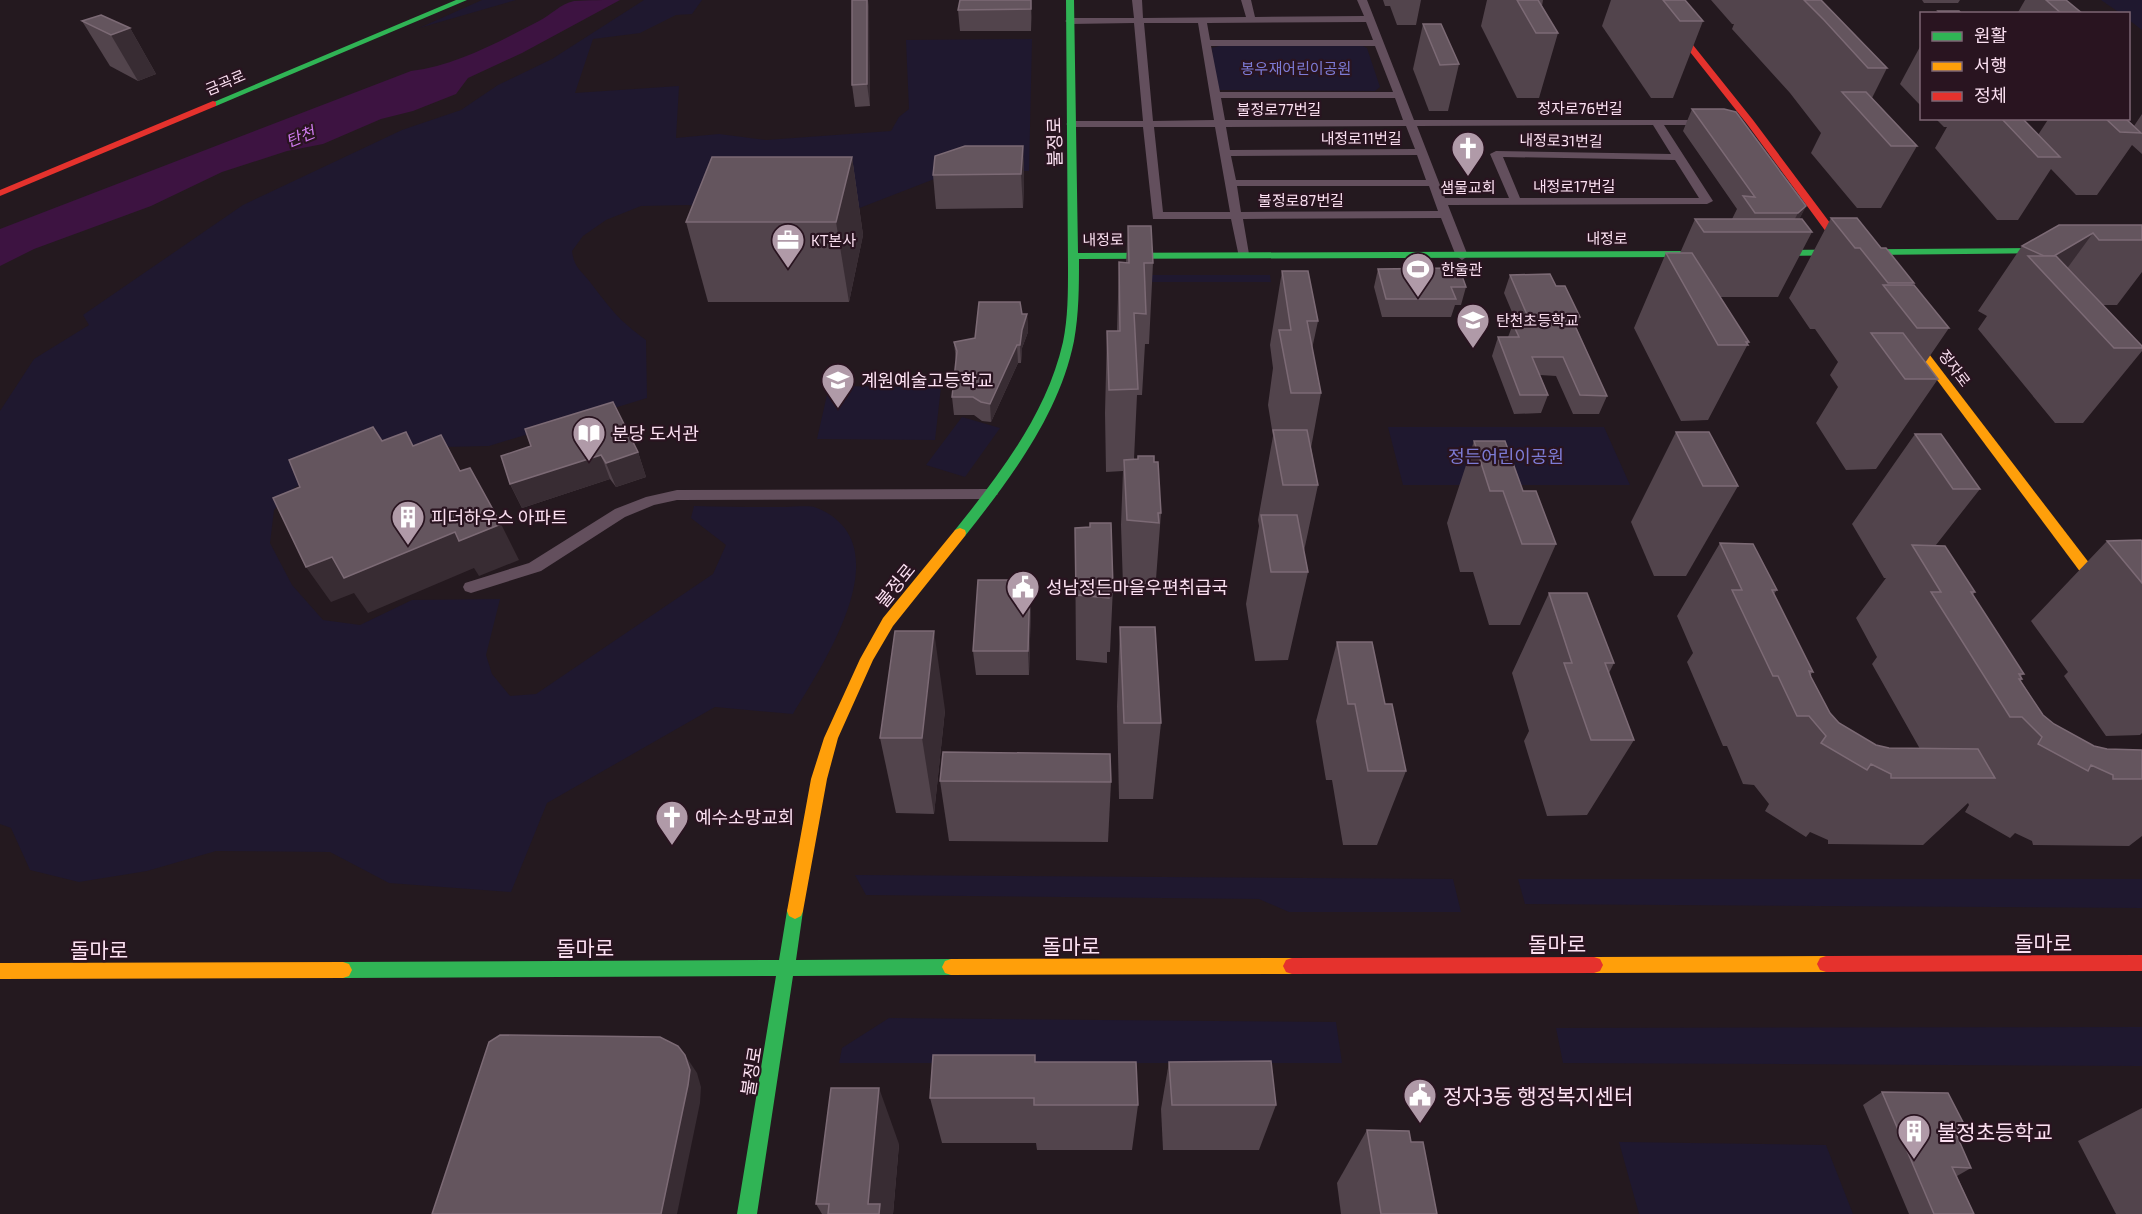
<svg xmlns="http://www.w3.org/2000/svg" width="2142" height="1214" font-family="'Exo 2','Noto Sans KR',sans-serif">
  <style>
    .green { fill: #1f182f }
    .water { fill: #3d1341 }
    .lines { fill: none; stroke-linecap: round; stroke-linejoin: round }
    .street { fill: #634f5d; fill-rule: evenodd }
    .fast { fill: #30b455; fill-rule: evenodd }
    .slow { fill: #ff9f0a; fill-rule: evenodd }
    .jam { fill: #e5322d; fill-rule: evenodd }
    .wall { fill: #52444c }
    .shaded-wall { fill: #382c33 }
    .building { fill: #64555e; stroke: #7c6a75; stroke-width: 1.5 }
    .labels { text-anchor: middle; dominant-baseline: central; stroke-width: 4.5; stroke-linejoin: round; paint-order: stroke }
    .far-park-label { font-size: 15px; fill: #7d7bd5; stroke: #291420 }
    .far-street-label { font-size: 15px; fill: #fbe0f1; stroke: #291420 }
    .far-poi-label { font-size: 15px; fill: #fbe0f1; stroke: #291420; text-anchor: start }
    .far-water-label { font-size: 16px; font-style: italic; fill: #cf7bee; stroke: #291420 }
    .street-label { font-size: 18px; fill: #fbe0f1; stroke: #291420 }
    .poi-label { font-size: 18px; fill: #fbe0f1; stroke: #291420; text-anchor: start }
    .park-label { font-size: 18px; fill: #7d7bd5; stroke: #291420 }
    .near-street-label { font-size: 21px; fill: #fbe0f1; stroke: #291420 }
    .near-poi-label { font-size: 21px; fill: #fbe0f1; stroke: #291420; text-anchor: start }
  </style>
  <rect width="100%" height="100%" fill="#24191f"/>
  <g class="green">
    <path d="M482,0H516L419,28Z"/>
    <path d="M644,0H702L692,14L676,15L640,33L593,39L575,93L679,86L676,138L719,134L766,140L891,131L899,117L909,109L906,40L1032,39L1029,171H955L857,209L728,210L688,205L641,206L606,220L583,236L572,251C574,268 581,270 590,282C610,308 619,321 646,340L647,398L489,446L397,448L333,468L294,488L274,510L270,543L292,585L323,620L360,625L412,600L500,599L486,655L492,674L510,696L536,694L713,574L726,545L691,518L694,506C725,507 755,507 786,507C795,507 809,505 817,508C904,544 823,664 793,714L715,707L547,803L511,892L389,883L330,852L216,851L147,871L79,882L30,870L11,828L0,824V411L34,359L89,325L83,315L243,205L402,130L461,110L498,85L552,59Z"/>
    <path d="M2101,0H2142V30L2129,20L2128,14L2120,13Z"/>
    <path d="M1361,45L1367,48L1380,87L1375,91L1214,90L1212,48L1219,46Z"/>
    <path d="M1146,275H1270L1271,282H1146Z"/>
    <path d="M829,386L941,387L935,440L817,439Z"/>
    <path d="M962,417L1000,428L965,477L926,465Z"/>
    <path d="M1388,427H1604L1630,485H1403Z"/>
    <path d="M855,875L1453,879L1461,912H1289L1259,899L866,895Z"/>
    <path d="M1518,879H2142V908L1525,904Z"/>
    <path d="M889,1018L1336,1022L1342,1063H839L842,1048Z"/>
    <path d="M2142,1027V1066L1563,1063L1556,1028Z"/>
    <path d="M1619,1142L1826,1145L1853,1214H1639Z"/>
  </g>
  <path class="water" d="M620,0L522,53L468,78L456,94L413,111L381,119L323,144L287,151L222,172L151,206L34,249L0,266V229L411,71C457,65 498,42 539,21C551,15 560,4 574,1C588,0 606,0 620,0Z"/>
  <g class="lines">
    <g class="street">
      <path d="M1132,0H1142L1143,18L1246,17L1241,0H1251L1255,17L1364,16L1357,0H1367L1414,120H1711L1712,122L1707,125H1664L1713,201L1707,204L1448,205L1468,256L1462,260L1456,256L1441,218L1243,219L1249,254L1247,257H1239L1231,219H1153L1143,127H1071L1066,124L1071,121H1143L1134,23L1070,24L1065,21L1070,18H1134ZM1366,22L1373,40H1210L1207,23ZM1144,23H1198L1214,120L1153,121ZM1211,46H1375L1393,92H1220ZM1221,98H1395L1403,120H1225ZM1653,125L1671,154L1496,151L1490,154L1509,198H1445L1417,126ZM1406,126L1415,149L1230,150L1226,127ZM1154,127H1215L1230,212H1163ZM1417,155L1426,180H1236L1231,156ZM1503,157L1675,160L1699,198H1520ZM1237,186H1429L1438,211L1241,212Z"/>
      <path d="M990,489L998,494L990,499L677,500L654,505L625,517L541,571L471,593L465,591L463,587L465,583L529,563L615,509L646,497L677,490Z"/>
    </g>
    <g class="fast">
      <path d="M456,0H467L216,106L209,104Z"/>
      <path d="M1066,0H1074L1078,253L1695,251L1700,254L1695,257L1079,259C1079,286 1079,314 1074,341C1059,415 1010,479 965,536H955L954,533L955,530C1000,474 1047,413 1063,342C1068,318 1068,293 1068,268Z"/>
      <path d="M2049,248L2053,249V253L1770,256L1765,253L1770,250Z"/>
      <path d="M795,903L801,906L803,911L796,960L951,959L957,961L960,967L957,973L951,975L793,976L757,1214H737L776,976L343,978L337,976L334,970L337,964L343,962L779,960L787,911L789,906Z"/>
    </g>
    <g class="slow">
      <path d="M1909,332L1913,333L2106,585L2108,589L2106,593H2096L1905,337L1904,335Z"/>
      <path d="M960,528L965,530L966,533L965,536L893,626L873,660L838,738L827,779L803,911L801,916L795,919L789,916L787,911L811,779L824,738L860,659L883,618L955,530Z"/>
      <path d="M1826,956L1832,958L1835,964L1832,970L1826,972L1594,973L1588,971L1585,965L1588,959L1594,957Z"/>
      <path d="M1292,958L1298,960L1301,966L1298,972L1292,974L951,975L945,973L942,967L945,961L951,959Z"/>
      <path d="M343,962L349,964L352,970L349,976L343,978L0,979V963Z"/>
    </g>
    <g class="jam">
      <path d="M1649,0H1657L1753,120L1848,247V251H1840L1747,124Z"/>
      <path d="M213,101L216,102V106L0,196V190Z"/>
      <path d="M2142,955V971L1826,972L1820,970L1817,964L1820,958L1826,956Z"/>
      <path d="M1594,957L1600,959L1603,965L1600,971L1594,973L1292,974L1286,972L1283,966L1286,960L1292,958Z"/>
    </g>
  </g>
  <g class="wall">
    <path d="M852,0H868L870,106L855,107L852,85Z"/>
    <path d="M1031,0V31H960L958,10Z"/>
    <path d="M1383,0H1421L1416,25H1397L1390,6H1385Z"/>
    <path d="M1487,0H1543L1542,6L1558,33L1539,98H1517L1481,26Z"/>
    <path d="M1611,0H1685L1703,21L1673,98H1651L1602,26Z"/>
    <path d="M1711,0H1821L1887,68L1872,98L1917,146L1881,208H1857L1811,153L1821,133L1790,93L1732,29L1734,24H1732Z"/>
    <path d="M1922,0H1960L1958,3H1924Z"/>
    <path d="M2025,0H2066L2083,14H2017Z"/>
    <path d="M82,21L130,28L156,74L138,81L110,66Z"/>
    <path d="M1423,24L1459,64L1448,111H1429L1413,69Z"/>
    <path d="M1922,43V105H1920L1900,84Z"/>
    <path d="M1692,109L1806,206L1799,219L1812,232L1778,297H1720L1749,342L1708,420L1681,421L1634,328L1666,253H1680L1695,219H1732L1737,209L1683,131Z"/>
    <path d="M2142,114V154L2132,145L2097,195H2076L2051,169L2018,220H1997L1935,148L1947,127H1944L1935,118H2022L2038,135L2049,118H2125L2134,126Z"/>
    <path d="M1023,146L1024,180L1023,208L936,209L933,175Z"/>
    <path d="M852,157L863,235L849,302H708L686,222Z"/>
    <path d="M1831,218L1881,248L1914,283L1912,285L1949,328L1925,363L1938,379L1876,469L1846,470L1816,423L1838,387L1830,375L1838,362L1815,329H1810L1789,298Z"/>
    <path d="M2142,225V272L2117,305H2102L2142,346V351L2083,423H2055L1978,329L1987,316L1978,311L2022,246Z"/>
    <path d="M1128,226L1153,263L1149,344H1145L1142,395H1137L1134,459L1161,513L1156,579H1154V588L1123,586L1121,525L1123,471L1106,472L1105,413L1107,331H1117L1119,262L1126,263Z"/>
    <path d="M1378,269L1452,273L1466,287L1461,305H1455L1451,317H1382L1374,287Z"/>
    <path d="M1282,271L1318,321L1312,349L1321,393L1311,448L1318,485L1304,551L1308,572L1288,660L1255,661L1246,604L1259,526L1258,520L1273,436L1268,405L1273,368L1270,345Z"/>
    <path d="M1510,275L1556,286L1580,317L1576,327L1607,396L1599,414H1573L1556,376L1540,375L1548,395L1541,413L1514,414L1492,356L1498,337H1508L1513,324H1517L1504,293Z"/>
    <path d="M1022,314H1027L1028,332L1022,348L1021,363H1018L991,422L982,421L974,415H954L952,397L956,362L954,342L975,338Z"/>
    <path d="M1676,432L1738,486L1686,576H1654L1631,522Z"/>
    <path d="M1915,434L1980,489L1936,545L1975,592L1973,595L2024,674L2021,676L2022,679L2021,681L2043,715L2054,724L2094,746L2107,749L2142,750V836L2129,846L2033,845L2032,841L2015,833L2010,838L1965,812L1969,805L1968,803L1923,845L1828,844V840L1810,832L1806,837L1765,811L1769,804L1754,785L1743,784L1727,746H1723L1687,662L1693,653L1677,616L1720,543L1777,590L1774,594L1813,672L1810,675L1830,713L1839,723L1876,745L1889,748L1920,749L1872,664L1877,657L1856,618L1886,578H1884L1852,524Z"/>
    <path d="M1474,441L1523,491L1556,544L1520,625H1489L1473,572H1460L1447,523Z"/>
    <path d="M531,446L638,452L646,477L616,487L610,479L522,508L510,484Z"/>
    <path d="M1075,528L1113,587L1110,652H1107V663L1076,660Z"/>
    <path d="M2107,541H2142V733L2140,735L2106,736L2064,676L2068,672L2031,621Z"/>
    <path d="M1549,593L1614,663L1609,673L1634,740L1587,815L1547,816L1524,741L1529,731L1512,673Z"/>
    <path d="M1031,604L1029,675H976L973,651Z"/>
    <path d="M1120,627L1161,723L1153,799H1119L1117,706Z"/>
    <path d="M1337,642L1385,704L1406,771L1377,845H1343L1332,780H1326L1316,721Z"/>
    <path d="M945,710L934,814L896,813L880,738Z"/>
    <path d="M940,781L1111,782L1108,842L949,841Z"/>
    <path d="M1035,1055V1062L1138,1105L1132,1150H1037L1036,1143H942L930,1098Z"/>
    <path d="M1169,1062L1276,1105L1259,1150H1163L1161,1109Z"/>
    <path d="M1882,1092L1967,1130L1957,1136L1971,1168L1957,1176L1974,1214H1909L1863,1105Z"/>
    <path d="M2142,1108V1214H2116L2078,1141Z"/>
    <path d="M1367,1130L1411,1142L1437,1214H1341L1337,1183Z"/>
    <path d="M899,1144L893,1214H822L816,1204Z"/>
  </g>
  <g class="shaded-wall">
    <path d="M867,0H868L869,6L870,106L867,84Z"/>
    <path d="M1031,0L1032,17L1031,31Z"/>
    <path d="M130,28L156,74L138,81L111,35Z"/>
    <path d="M1023,146L1024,180L1023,208L1021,174Z"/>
    <path d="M852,157L863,235L849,302L836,222Z"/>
    <path d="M1806,206L1794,230L1788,232L1798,213Z"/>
    <path d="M2093,233L2055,285L2049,259Z"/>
    <path d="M1027,314L1028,332L1022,348L1021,363L1020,345L1022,330Z"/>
    <path d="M1017,345L1018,363L991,422L990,404Z"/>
    <path d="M638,452L646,477L616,487L606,463Z"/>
    <path d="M601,455L610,479L522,508L510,484Z"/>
    <path d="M501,524L519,560L479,576L474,568L368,613L354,593L331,602L306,567L332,557Z"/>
    <path d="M1030,580L1031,604L1029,675L1028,651Z"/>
    <path d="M934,631L945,710L934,814L922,738Z"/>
    <path d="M685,1055L697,1073L701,1087L700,1103L677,1214H661Z"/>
    <path d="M879,1088L899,1144L893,1214H872L868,1204Z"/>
  </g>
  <g class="building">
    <path d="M852,0H867V84L852,85Z"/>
    <path d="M960,0H1031V9L958,10Z"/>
    <path d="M1517,0H1538L1558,33H1536Z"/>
    <path d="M1663,0H1685L1703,21H1680Z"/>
    <path d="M1804,0H1821L1887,68H1868L1824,20Z"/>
    <path d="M2046,0H2066L2083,14H2062Z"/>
    <path d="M1938,11H1959L1962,14H1941Z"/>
    <path d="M101,15L130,28L111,35L82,21Z"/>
    <path d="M1423,24H1441L1459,64L1440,65Z"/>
    <path d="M1842,92H1866L1917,146H1891Z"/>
    <path d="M1692,109H1724L1736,112L1806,206L1798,213H1755L1743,196L1755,197Z"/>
    <path d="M2001,118H2022L2060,157H2038Z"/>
    <path d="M2105,118H2125L2141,133L2120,132Z"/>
    <path d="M965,146H1023L1021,174L933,175L935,156Z"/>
    <path d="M712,157H852L836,222H686Z"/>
    <path d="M1831,218H1857L1881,248H1886L1914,283H1888L1860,248H1855Z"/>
    <path d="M1695,219H1802L1812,232H1704Z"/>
    <path d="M2059,225H2142V240H2099L2093,233L2054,256H2044L2022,246Z"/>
    <path d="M1128,226H1151L1153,263H1144L1146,314L1134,313L1138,389L1109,390L1107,331H1120L1119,262L1129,263Z"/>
    <path d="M1666,253H1692L1749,342H1746L1748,345H1718Z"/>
    <path d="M2028,256H2056L2142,346V348H2114Z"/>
    <path d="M1451,268L1452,273H1461L1466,287H1451L1456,299H1386L1378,269Z"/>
    <path d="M1282,271H1308L1318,321H1307L1321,393H1291L1279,330H1291Z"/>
    <path d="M1550,274L1556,286H1565L1580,317H1571L1607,396L1580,395L1563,357H1532L1548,395H1520L1498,337H1519L1513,324H1531L1510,275Z"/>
    <path d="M1883,285H1914L1949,328H1917Z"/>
    <path d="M979,302H1020L1022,314H1027L1022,330L1020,345H1017L990,404L981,402L973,397H952L957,351L954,342L975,338Z"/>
    <path d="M1871,333H1903L1938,379H1905Z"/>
    <path d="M613,402L638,452L606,463L601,455L510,484L501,456L531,446L525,429Z"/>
    <path d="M373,427L382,441L406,432L413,446L441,435L460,471L470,468L501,524L459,541L455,532L344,578L332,557L306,567L273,498L300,487L289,460Z"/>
    <path d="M1273,430H1307L1318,485H1283Z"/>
    <path d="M1676,432H1709L1738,486H1703Z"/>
    <path d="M1915,434H1941L1980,489H1953Z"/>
    <path d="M1474,441H1505L1523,491H1536L1556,544H1522L1503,491H1490Z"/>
    <path d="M1138,456H1154V462H1158L1161,513H1158L1159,523L1127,520L1124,460L1138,459Z"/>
    <path d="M1261,515H1297L1308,572H1271Z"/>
    <path d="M1090,523H1111L1113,587L1109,588V598L1076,595L1075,528L1090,527Z"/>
    <path d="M2141,540L2142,541V583L2107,541Z"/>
    <path d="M1720,543L1753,544L1777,590H1772L1813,672L1809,671L1811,677L1830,713L1839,723L1876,745L1889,748L1978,749L1995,778H1891V774L1871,764L1867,770L1821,743L1826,736L1809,716H1797L1778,676H1773L1732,590H1742Z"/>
    <path d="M1912,545L1945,546L1975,592H1971L2024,674H2019L2022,679H2019L2043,715L2054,724L2094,746L2107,749L2142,750V779H2113V775L2091,765L2088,771L2038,744L2042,737L2022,717H2010L1931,592H1941Z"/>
    <path d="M978,580H1030L1028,651H973Z"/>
    <path d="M1549,593H1587L1614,663H1605L1634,740H1591L1564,663H1572Z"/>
    <path d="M1120,627H1155L1161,723H1124Z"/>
    <path d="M895,631H934L922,738H880Z"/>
    <path d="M1337,642H1372L1385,704H1392L1406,771H1368L1355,704H1348Z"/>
    <path d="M943,752L1110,754L1111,782L940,781Z"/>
    <path d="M500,1035L660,1037L678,1046L685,1055L690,1070L688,1085L661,1214H432L489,1042Z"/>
    <path d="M933,1055H1035V1062H1136L1138,1105H1034V1098H930Z"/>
    <path d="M1271,1061L1276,1105H1172L1169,1062Z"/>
    <path d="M831,1088H879L868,1204H880L879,1214H828L829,1204H816Z"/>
    <path d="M1882,1092L1948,1093L1967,1130L1954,1129L1971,1168L1952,1167L1974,1214H1934Z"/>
    <path d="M1367,1130L1409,1131L1411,1142H1423L1437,1214H1381Z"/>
  </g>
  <defs>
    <symbol id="church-pin" viewBox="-11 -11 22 30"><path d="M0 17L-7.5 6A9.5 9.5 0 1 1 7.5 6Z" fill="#b09aa8" stroke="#291420"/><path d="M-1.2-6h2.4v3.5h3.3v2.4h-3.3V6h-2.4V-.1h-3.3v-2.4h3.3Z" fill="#fff"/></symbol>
    <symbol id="office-pin" viewBox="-11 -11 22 30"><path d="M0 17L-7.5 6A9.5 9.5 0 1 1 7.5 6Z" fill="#b09aa8" stroke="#291420"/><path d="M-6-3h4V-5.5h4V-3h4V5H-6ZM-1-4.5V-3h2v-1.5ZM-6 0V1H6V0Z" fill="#fff"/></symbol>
    <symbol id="stadium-pin" viewBox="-11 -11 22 30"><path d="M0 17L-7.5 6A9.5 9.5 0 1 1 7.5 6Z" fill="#b09aa8" stroke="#291420"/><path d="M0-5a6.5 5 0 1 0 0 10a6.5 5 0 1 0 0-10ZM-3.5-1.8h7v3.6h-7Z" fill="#fff"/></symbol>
    <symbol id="school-pin" viewBox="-11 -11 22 30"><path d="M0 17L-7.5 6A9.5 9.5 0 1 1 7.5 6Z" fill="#b09aa8" stroke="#291420"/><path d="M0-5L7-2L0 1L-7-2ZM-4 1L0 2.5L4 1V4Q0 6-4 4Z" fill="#fff"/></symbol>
    <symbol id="library-pin" viewBox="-11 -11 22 30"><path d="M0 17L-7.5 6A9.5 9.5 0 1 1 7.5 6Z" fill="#b09aa8" stroke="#291420"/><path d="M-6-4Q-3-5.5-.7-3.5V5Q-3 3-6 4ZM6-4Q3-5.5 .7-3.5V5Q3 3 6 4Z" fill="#fff"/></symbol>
    <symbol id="building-pin" viewBox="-11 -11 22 30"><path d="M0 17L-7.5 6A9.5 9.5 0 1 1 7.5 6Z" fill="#b09aa8" stroke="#291420"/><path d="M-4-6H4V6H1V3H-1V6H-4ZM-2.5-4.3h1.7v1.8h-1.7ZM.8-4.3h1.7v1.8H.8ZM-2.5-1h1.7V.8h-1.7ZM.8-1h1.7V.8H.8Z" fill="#fff"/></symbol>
    <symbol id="civic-pin" viewBox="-11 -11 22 30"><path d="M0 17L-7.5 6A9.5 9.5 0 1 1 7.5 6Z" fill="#b09aa8" stroke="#291420"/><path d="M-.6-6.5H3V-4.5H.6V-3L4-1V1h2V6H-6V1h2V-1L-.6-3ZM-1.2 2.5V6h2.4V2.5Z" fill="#fff"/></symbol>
  </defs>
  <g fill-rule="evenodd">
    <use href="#church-pin" x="1449" y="129" width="38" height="52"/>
    <use href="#office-pin" x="769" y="221" width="38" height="52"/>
    <use href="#stadium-pin" x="1399" y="250" width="38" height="52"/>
    <use href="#school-pin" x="1454" y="301" width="38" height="52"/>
    <use href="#school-pin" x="819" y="361" width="38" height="52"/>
    <use href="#library-pin" x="570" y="414" width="38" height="52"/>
    <use href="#building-pin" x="389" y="498" width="38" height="52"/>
    <use href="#civic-pin" x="1004" y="568" width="38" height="52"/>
    <use href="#church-pin" x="653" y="798" width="38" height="52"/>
    <use href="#civic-pin" x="1401" y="1076" width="38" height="52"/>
    <use href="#building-pin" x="1895" y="1112" width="38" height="52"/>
  </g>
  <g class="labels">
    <g class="far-park-label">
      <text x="1296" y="68">봉우재어린이공원</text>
    </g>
    <g class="far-street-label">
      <text transform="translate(225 82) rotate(-23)">금곡로</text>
      <text x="1580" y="108">정자로76번길</text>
      <text x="1279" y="109">불정로77번길</text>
      <text x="1361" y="138">내정로11번길</text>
      <text transform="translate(1561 140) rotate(1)">내정로31번길</text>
      <text x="1574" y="186">내정로17번길</text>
      <text x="1301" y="200">불정로87번길</text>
      <text x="1607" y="238">내정로</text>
      <text transform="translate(1103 239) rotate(-1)">내정로</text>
      <text transform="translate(1955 368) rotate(53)">정자로</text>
    </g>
    <g class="far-poi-label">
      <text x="1468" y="187" text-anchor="middle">샘물교회</text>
      <text x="811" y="240">KT본사</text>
      <text x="1441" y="269">한울관</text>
      <text x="1496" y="320">탄천초등학교</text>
    </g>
    <g class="far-water-label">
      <text transform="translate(300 136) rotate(-22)">탄천</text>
    </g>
    <g class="street-label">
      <text transform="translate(1054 142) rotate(-91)">불정로</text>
      <text transform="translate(895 585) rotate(-51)">불정로</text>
      <text transform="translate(751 1071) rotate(-81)">불정로</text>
    </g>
    <g class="poi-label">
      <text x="861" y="380">계원예술고등학교</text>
      <text x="612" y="433">분당 도서관</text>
      <text x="431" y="517">피더하우스 아파트</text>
      <text x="1046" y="587">성남정든마을우편취급국</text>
      <text x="695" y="817">예수소망교회</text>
    </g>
    <g class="park-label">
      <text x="1506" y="456">정든어린이공원</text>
    </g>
    <g class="near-street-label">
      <text x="2043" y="942">돌마로</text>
      <text x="1557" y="943">돌마로</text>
      <text x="1071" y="945">돌마로</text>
      <text x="585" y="947">돌마로</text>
      <text x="99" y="949">돌마로</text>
    </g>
    <g class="near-poi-label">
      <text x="1443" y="1095">정자3동 행정복지센터</text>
      <text x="1937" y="1131">불정초등학교</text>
    </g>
  </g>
  <rect x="1920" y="12" width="210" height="108" fill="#291420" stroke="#7d6674" stroke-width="1.5"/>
  <rect x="1932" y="32" width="30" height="9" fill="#30b455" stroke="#7d6674" stroke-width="1.5"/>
  <text x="1974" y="42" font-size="18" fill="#fbe0f1">원활</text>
  <rect x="1932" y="62" width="30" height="9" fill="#ff9f0a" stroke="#7d6674" stroke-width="1.5"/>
  <text x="1974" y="72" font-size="18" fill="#fbe0f1">서행</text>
  <rect x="1932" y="92" width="30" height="9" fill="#e5322d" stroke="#7d6674" stroke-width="1.5"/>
  <text x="1974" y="102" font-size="18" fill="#fbe0f1">정체</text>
</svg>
